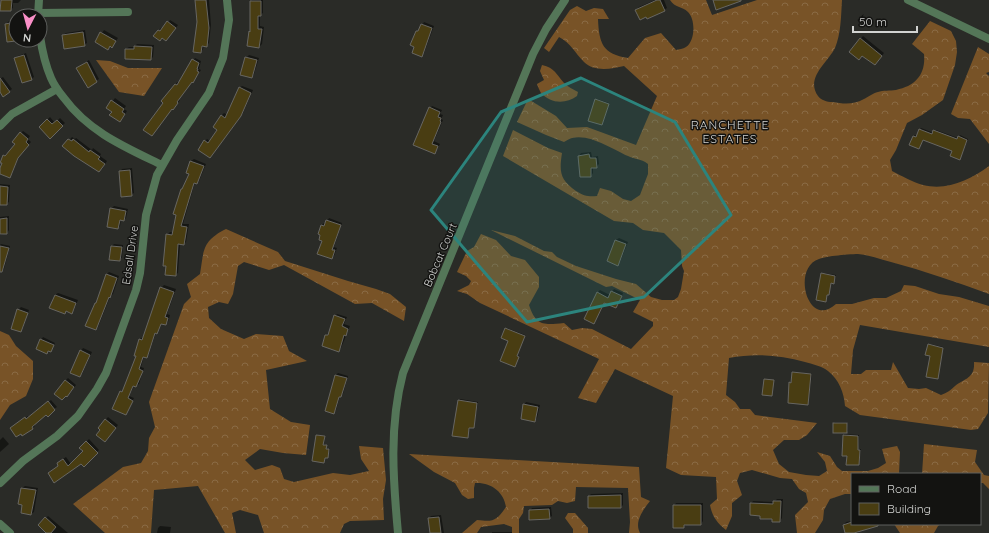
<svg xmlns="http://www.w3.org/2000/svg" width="989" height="533" font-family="Quicksand,sans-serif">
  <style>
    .forest { fill: url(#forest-crowns) }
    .shadow { fill: #0007 }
    .building { fill: #493d12; stroke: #676662 }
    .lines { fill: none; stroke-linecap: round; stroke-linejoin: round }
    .street { stroke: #547658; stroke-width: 8 }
    .marked { fill: #2c847d; fill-opacity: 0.2; stroke: #2c847d; stroke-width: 3; stroke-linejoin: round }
    .labels { text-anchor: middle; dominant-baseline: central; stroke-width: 3; stroke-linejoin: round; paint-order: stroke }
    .street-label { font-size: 11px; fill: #d2d3d1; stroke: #131311 }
    .neighbourhood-label { font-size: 12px; letter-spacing: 1px; fill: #d2d3d1; stroke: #131311 }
  </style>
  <defs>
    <pattern id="forest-crowns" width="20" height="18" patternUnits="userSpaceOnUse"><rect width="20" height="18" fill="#785327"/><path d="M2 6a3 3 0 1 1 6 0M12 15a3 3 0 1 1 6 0" fill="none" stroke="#8a6b45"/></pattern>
  </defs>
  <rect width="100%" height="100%" fill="#2a2b27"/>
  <g class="forest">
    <path d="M670,0H706L712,15L757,0H842C841,16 841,34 835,48C828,62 805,78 818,96C821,100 827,102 832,102C844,104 853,105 864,99C868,97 873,93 878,92C883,90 890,91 896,90C916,86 926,74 924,54L912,44L930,21L951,31L956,41L957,52L955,65L943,100L922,115L907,123L896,150L890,160L892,171C902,176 912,182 923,185C947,191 970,180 989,166V294C957,282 924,271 891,262C880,259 869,255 858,254C850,254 826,256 819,259C791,268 808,330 836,304H852L874,298H886L901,291L904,285L915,286L939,294L959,297L989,306V347L860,325L853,350L851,374H861L866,370H891L893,362L908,388L919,389L926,388L941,395C947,393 951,390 955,386C966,378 975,378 974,362L989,363L988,413L978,429L971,430L860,415L845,406C844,392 839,380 828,371C822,366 812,364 805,362C779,355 755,353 729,358L726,395L735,402L740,409H750L755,415L817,423L807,435L799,440H784L773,450L779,464L789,472L806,475L819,476L827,471L825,462L817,452L830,456L837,467L842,471H868L878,468L886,463L882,449L897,446L900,452L899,474H852V494H845L830,499L824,510L823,520L815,533H797L795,515L808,502L806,493L799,489L792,479L780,478L752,470L740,473L737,481L742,495L732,503V516L726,530C717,523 712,516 710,505L717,499L716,477L681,475L666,468L673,396L615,369L596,403L578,398L599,359L480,303L467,294L457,291L469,285L471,281L466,276L457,272L467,251L474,247L481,234L496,240L511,256L525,260L539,277V287L529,305C536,326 543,325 564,323L572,330L582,328L592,329L631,349L653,326V322L633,312L640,300L612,286L606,287L491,230L515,236L544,251L552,252L557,257L576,266L616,279L636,284L651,297L662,300H674L678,297L681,289L684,271L682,266L681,250L664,233L643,230L633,223L614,221L503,156L513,130L548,148L562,153C559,172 560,180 576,191C584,196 589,197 597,196L600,188L611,191L623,199L631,201L640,195L648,174V164C640,158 636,160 628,156C610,148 582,128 564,142L546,135L517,122L528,99L556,116L567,128L587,127L636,145L657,96L624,66C611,69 594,72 584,62C575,53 571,43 559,37L549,52L544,48L570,10L577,6L586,11L594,8L603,9L609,19H598C599,44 603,54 628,58L645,38L661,33L676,50C679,49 683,49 686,47C695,41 696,20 688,12C682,6 675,8 670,0Z"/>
    <path d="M978,47L989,54V72L986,73L989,76V144L970,119L958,118L951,114Z"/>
    <path d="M96,60L110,61L128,68H162L144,96L119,92Z"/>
    <path d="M542,65C555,68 556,74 564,83C568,87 573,89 578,92L577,96C566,104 551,104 541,93C540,91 538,87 537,84L544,80L540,71Z"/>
    <path d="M226,229L278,252L285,261L348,281L376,289L390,294L406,307L404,321L372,303L355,304L284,265L269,270L244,262L238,266L233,294L228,304L219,302L208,307L209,318L221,329L244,339L256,334L283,336L289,351L307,361L266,370L270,409L291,422L310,425L306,455L283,453L260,449L245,460L255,470L272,465L280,468L284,479L294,482L333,473L350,475L369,471L361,459L359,446L383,448L386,480L383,499L384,520L350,521L344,524L340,533H264L258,515L240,510L232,513L236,533H225L198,486L154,490L151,533H105L73,504L123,467L141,463L148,451L149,438L155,427L149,402L184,304L191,297L187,284L200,274C204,250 202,241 226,229Z"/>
    <path d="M0,331L9,335L16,346L33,361V379L26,396L10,405L0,420Z"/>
    <path d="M924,444L977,450L975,462L984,475L989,476V489L983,483H980V474H922Z"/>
    <path d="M409,454L639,467L641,497L650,501C643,510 634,522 640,533H629L630,522L628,488L576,487L575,501L567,503L558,501L552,505L524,506L523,513L519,519V533H512V527L504,524L481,527L477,533H462L477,520C494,522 496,521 506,507C504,492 491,482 475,483L474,488V498L468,499L462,495L455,483L434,472Z"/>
    <path d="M568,513H575L588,528V533H573V529L565,518Z"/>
    <path d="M894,524H941L938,526L934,533H900Z"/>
  </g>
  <g class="shadow">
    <path d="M2,0H21L18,3H13V8L10,10Z"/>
    <path d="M196,0H209L211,25L209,43L206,46L204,45L203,49L201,52Z"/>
    <path d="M252,0H263V13L260,15V26L264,27L262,44L259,47L250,32L251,31V2Z"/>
    <path d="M655,0H664L667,8L664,10L646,16L636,10L639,7Z"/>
    <path d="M170,20L178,25L169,37L155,35L161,28L163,29Z"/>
    <path d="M9,21H16V40H17L8,41L6,24Z"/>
    <path d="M424,22L434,26L424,53L421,55L417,31L420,29Z"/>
    <path d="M85,30L87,43L84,45L63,35L66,33Z"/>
    <path d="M104,30L118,38L114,44L108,48L96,42Z"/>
    <path d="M863,36L884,53L877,62L862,54L850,52Z"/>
    <path d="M137,44L154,45L153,57L151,59L126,49L129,47H134Z"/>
    <path d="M26,53L34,77L31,79L15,59L18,56Z"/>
    <path d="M249,55L259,58L254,74L252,77L246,58Z"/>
    <path d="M195,58L201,61L199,69L201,70L195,79L192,81L178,99L180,100L175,106L164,102L175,84L178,82L179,83Z"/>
    <path d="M89,60L99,79L88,86L77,68Z"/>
    <path d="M3,77L12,89L4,95L0,91V79Z"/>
    <path d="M242,86L253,90L243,113L212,155L205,141L207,139L210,141L218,129L214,126L222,115L224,113L228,115L239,88Z"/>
    <path d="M115,98L126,106L124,109L127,111L122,119L108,107Z"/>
    <path d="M597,99L609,103L602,123L596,100Z"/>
    <path d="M432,106L442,110L440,114L443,115L441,119L443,120L434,141L440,144L435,152L415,145L430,108Z"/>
    <path d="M50,117L55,123L60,118L65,123L50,137L40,127Z"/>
    <path d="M921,128L934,133L936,130L958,138L960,135L968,139L961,157L954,150L923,139L919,148L914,136L915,135L917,136Z"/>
    <path d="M23,131L30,136L28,139L31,142L20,154L12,174L9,177L0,173L4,156L7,153L8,154L17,144L21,133Z"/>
    <path d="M72,137L75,139L76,138L92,150L93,148L101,154L100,156L107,161L102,169L64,146Z"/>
    <path d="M591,152L592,157L598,156L599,164L596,167H593V173L591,176L579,156L581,153Z"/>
    <path d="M194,159L206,164L199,181L196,183L195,182L183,224H189L186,242L184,244H180L178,273L175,275L167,235L170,232L174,233L185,186L190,173L187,172L191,161Z"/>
    <path d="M132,168L134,193L131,195L120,172L122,169Z"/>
    <path d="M0,184L10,185L9,202L6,204H0Z"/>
    <path d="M114,206L128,209L126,218L124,220H121L120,226L118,228L111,209Z"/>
    <path d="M9,216V230L7,233L0,235V217Z"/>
    <path d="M329,218L342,223L334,247L337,248L334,256L331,258L323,240L322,225L324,223H326Z"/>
    <path d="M619,238L628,242L620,262L617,265L608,261L616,240Z"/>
    <path d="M1,244L10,246L4,269L2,271H0V245Z"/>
    <path d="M114,244L123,245L122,257L120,260L112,246Z"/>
    <path d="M109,272L119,276L113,294L110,297L98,327L96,329V303L98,301L106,275Z"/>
    <path d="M823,273L836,275L834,281L831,282L829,294L822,274Z"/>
    <path d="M164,285L176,289L167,314L170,315L168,322L165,324L162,323L159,330L156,332L149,354L147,357L144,356L141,367L144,368L139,384L136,386H134L129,396L134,398L125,414L121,392L124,390L137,356L140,339L143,337H144L161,288Z"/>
    <path d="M614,289L623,293L618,305L615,307L605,302L594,323L597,293L600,290L610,295Z"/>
    <path d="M58,293L78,300L74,310L72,313L67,311L64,313L51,307L55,295Z"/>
    <path d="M21,307L29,310L23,328L21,331L18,310Z"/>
    <path d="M337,314L347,317L344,324L350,326L341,348L339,351L326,335L329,333L335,316Z"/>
    <path d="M507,328L525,335L517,355L519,356L515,366L506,329Z"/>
    <path d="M43,337L55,343L50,351H49L47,352L41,340Z"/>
    <path d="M930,344L943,347L938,377L931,355L929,345Z"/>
    <path d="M83,348L92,352L82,374L80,376L81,351Z"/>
    <path d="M794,372L812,374L808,404L790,383L792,382Z"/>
    <path d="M338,373L348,376L343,394L340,396L336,410L334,412L326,410L336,375Z"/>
    <path d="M68,378L76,385L70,393L65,381Z"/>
    <path d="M460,399L478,402L474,426L470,427L467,437L454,435Z"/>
    <path d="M51,400L57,407L46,414L34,424L35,426L32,428L14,426L28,416L29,418Z"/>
    <path d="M526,402L540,405L537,418L535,420L524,405Z"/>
    <path d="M108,417L118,425L107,439L99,428Z"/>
    <path d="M835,422H847L848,431L847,432L834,423Z"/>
    <path d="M844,434L859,435L858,449H861L859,464L848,455L843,435Z"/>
    <path d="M317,435H325L324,444L327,445L326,448L330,449L328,456L325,457L324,462Z"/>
    <path d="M3,437L9,444L0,452V440Z"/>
    <path d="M89,439L99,450L84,465L82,463L49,473L59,465L60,461L66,457L71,464L84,451L80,448Z"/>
    <path d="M25,486L38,488L34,512L31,514L23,504H19L22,488Z"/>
    <path d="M623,493V505L621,507L589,496L591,494Z"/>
    <path d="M777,499H783L782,518L780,521L761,515L751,504L753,501L774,502Z"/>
    <path d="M676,503H703V521L701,524L686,525L683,527L674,506Z"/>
    <path d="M551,507L552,516L549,518L530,511L532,508Z"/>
    <path d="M441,515L444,533H431L429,518L431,516Z"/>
    <path d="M48,516L68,533H47L39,525Z"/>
    <path d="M852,521V524H873L857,533H846L844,525L846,522Z"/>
    <path d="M160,526L171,527L170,533H157L158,528Z"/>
    <rect x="492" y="532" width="20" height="1"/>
  </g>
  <g class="building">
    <path d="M1,0H12L11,11H0Z"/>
    <path d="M195,0H206L209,28L207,47L202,46L201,53L193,52L197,22Z"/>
    <path d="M657,0H660L665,11L647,19L646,17L640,20L635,10Z"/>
    <path d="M713,0H741V1L716,10Z"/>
    <path d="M250,1H261V16H258V29H262L259,48L247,46L249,31L250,32Z"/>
    <path d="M167,21L176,28L166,41L162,38L160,41L153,36L158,30L160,31Z"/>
    <path d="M16,22V41L7,42L5,24Z"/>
    <path d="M421,24L432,28L422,57L412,53L414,47L410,45L416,31H418Z"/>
    <path d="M83,32L85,46L64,49L62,35Z"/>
    <path d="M100,32L116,41L112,48L110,46L108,50L95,42Z"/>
    <path d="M860,38L882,56L875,65L862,56L859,60L849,52Z"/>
    <path d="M134,46L152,47L151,60L125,59V49H134Z"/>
    <path d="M24,55L32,80L22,83L14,58Z"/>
    <path d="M245,57L257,60L252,78L240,75Z"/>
    <path d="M192,59L199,63L197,69H198L197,71L199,72L193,83L192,82L177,102L178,103L173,110L172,109L152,136L143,130L163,103L161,101L175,84L177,85Z"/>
    <path d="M87,62L97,82L88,88L76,68Z"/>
    <path d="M0,78L10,92L3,97L0,92Z"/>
    <path d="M239,87L251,93L241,116L210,158L198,150L204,140L208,143L217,130L213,127L221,115L225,118Z"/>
    <path d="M595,99L609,104L602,125L588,121Z"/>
    <path d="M111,100L124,109L122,112L125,114L120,122L109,115L112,112L106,108Z"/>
    <path d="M429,107L440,112L438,117L441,118L440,121L441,122L432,144L438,146L435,154L413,145Z"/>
    <path d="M47,119L52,124L57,120L63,126L50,139L39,127Z"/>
    <path d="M919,129L932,134L933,130L957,139L958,136L967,140L960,160L950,156L952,151L923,140L919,149L909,145L913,136L916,137Z"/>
    <path d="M20,132L28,139L26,142L29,145L18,158L10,178L0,174V168L2,163H0L3,155L5,156L15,144L12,142Z"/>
    <path d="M68,139L72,141L73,139L89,152L90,150L100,157L98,159L105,164L99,172L74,156L62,146Z"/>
    <path d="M589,154L590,158H596L597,168H591V177H580L578,156Z"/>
    <path d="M190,161L204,166L197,184L194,183L181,226L187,227L184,245L178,244L176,276L165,275L166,266H163L166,234L172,235L176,215L173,214L181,189H182L189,174L186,173Z"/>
    <path d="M130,170L132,196L121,197L119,171Z"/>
    <path d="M0,186L8,187L7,205H0Z"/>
    <path d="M110,208L126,211L124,221L120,220L118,229L107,227Z"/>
    <path d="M7,218V234H0V219Z"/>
    <path d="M326,220L341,225L332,250H335L332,259L317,254L322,241L319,240L320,235L318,234L321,225L324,226Z"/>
    <path d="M615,240L626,244L618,266L607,261Z"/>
    <path d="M0,246L9,248L2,272H0Z"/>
    <path d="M111,246L122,247L120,261L109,260Z"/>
    <path d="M821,273L835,276L834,284L831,283L829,295H827L826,302L816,300Z"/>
    <path d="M106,274L117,278L110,298L109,297L96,330L85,326L95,303H96Z"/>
    <path d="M160,287L174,292L165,317L168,318L166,325L161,324L157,334L155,333L147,358L143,357L139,369L143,371L136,387L133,386L128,398L133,401L126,415L112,409L120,391L122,392L136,356H134L139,339L142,340Z"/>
    <path d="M611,291L622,296L616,308L604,303L594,324L584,319L597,292L608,298Z"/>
    <path d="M55,295L76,303L72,314L66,311L65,314L49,308Z"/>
    <path d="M17,309L28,313L21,332L11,329Z"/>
    <path d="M334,315L345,319L342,326L348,329L346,336L344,335L339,352L322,346L325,335H328Z"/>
    <path d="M505,328L525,336L517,356L519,357L515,367L500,361L508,341L501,338Z"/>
    <path d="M40,339L54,345L51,352L48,351L47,354L36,349Z"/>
    <path d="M928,344L943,348L938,379L926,377L930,356L925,355Z"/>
    <path d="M80,350L90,355L80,377L70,373Z"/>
    <path d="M792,372L811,374L808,405L788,403L789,382L791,383Z"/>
    <path d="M335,375L347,378L341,397H339L334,414L325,411Z"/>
    <path d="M764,379L774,380L772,396L762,395Z"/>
    <path d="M65,380L74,387L67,397L66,396L62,400L54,394Z"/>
    <path d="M458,400L477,403L474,428H469L468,438L452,436Z"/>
    <path d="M48,401L55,410L48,417L46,415L32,427L33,429L22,436L21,434L16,437L10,428L25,417L26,419Z"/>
    <path d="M523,404L538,407L535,422L521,419Z"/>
    <path d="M105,419L116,428L105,442L96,435L100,430L98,428Z"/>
    <rect x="833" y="423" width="14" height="10"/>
    <path d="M316,435L325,436L323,445H327L326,449H329L328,458H325L324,463L312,461Z"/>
    <path d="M843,435L858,436V450H860L859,465H846L847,456H842Z"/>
    <path d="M86,441L98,453L84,467L81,464L54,483L48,473L58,466L57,463L63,459L68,466L83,451L79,448Z"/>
    <path d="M21,488L36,490L31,515L21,513L22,505L18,504Z"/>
    <path d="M621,495V508H588V496Z"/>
    <path d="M773,501H781L780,522H772V519H760V516L750,515V503L773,504Z"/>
    <path d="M673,505H701V525H684V528H673Z"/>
    <path d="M549,509L550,519L529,520V510Z"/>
    <path d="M45,517L56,527L51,533H46L38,525Z"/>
    <path d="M439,517L441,533H430L428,518Z"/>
    <path d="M852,522V524H878V526L854,533H845L843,525Z"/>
  </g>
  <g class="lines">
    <g class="street">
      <path d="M908,0L989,39"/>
      <path d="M38,13L128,12"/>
      <path d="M38,16L39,0"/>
      <path d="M40,36C42,50 45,64 51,78C54,85 59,92 64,98C89,132 125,147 162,165"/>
      <path d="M0,126L12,114L57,89"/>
      <path d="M0,483L23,461L57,436L78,416L97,389L106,373L136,290L140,273L146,215L157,175L177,140L209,93L223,58L229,20L227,0"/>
      <path d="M0,524L10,533"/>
      <path d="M398,533C393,479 389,426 403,373L533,54L546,29L565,0"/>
    </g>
  </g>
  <path class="marked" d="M581,78L675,122L731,215L644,297L527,322L431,210L501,112Z"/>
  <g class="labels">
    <g class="street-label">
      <text transform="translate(130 255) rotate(-82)">Edsall Drive</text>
      <text transform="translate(440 255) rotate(-67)">Bobcat Court</text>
    </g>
    <g class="neighbourhood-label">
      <text x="730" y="124">RANCHETTE<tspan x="730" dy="14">ESTATES</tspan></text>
    </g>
  </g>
  <rect x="851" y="473" width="130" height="52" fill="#131311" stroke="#5f605e"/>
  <rect x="859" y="486" width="20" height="6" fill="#547658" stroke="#5f605e"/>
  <text x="887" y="493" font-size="12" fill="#d2d3d1">Road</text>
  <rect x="859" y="503" width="20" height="12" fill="#493d12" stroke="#5f605e"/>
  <text x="887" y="513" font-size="12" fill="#d2d3d1">Building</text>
  <g transform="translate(28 28) rotate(186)"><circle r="19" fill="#131311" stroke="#5f605e"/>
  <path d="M0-3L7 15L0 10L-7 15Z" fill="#fa8fc7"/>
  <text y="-6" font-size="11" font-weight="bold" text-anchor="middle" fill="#d2d3d1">N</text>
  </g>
  <path d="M853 26v6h64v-6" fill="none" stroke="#d2d3d1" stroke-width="2"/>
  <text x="859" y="26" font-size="12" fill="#d2d3d1" stroke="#131311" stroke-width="3" paint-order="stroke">50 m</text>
</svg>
